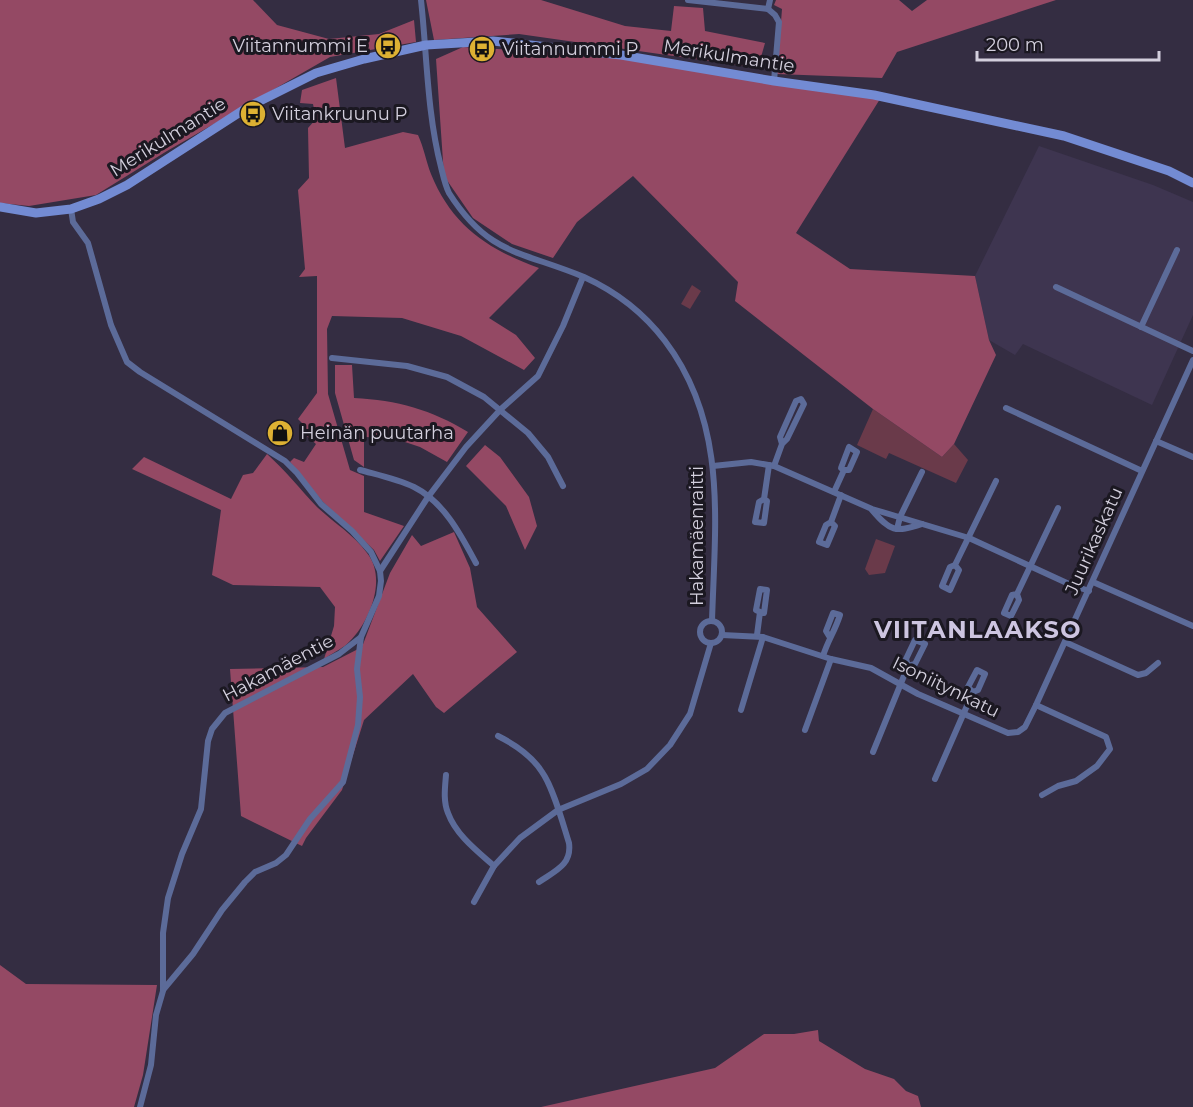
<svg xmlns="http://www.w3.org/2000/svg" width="1193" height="1107" font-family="Montserrat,sans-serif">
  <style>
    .built { fill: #3e3550 }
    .green { fill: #6a3a4a }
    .forest { fill: #944964 }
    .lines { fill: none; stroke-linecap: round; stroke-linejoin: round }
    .street { stroke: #5c6b99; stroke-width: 6 }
    .secondary { stroke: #738bd3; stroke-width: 9 }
    .labels { text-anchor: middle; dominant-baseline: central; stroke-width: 6; stroke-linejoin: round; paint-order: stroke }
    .poi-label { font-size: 18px; fill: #d3cfdd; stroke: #1b1821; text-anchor: start }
    .street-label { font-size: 18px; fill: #d3cfdd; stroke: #1b1821 }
    .district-label { font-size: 24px; font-weight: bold; letter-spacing: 1.5px; fill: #cdc5e0; stroke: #1b1821 }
  </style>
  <rect width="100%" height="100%" fill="#342d42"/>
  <path class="built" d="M1039,146L1153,185L1193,202V315L1152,405L1023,344L1015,355L989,340L975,276Z"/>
  <g class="green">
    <path d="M692,285L701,291L690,309L681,304Z"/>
    <path d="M873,409L942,457L954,444L968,460L956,483L889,453L886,459L857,445Z"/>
    <path d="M876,539L895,546L885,573L869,575L865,569Z"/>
  </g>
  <g class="forest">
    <path d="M0,0H253L277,25L329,39L379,34L414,20L416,42L330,57L167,151L96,195L29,206L0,203Z"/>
    <path d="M426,0H541L625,26L671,31L674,6L703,8L705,31L765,43L758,68L519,34L434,40Z"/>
    <path d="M776,0H899L912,11L927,0H1056L897,52L882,78L777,74L782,9L774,5Z"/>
    <path d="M463,47L601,55L880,99L796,233L850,269L975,276L989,340L996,355L954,444L942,457L873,409L735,301L738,282L633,176L577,222L553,258L512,244L473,218L444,176L436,59Z"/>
    <path d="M336,78L345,148L403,132L418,135C424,148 426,161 431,174C452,226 489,250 539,268L489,318L516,335L535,358L524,370L461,336L402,318L332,316L327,329L328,394L350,470L364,476V512L404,526L380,561L374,550L323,502L290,462L294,458L304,462L316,444L302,432L305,426L298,419L317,393V276L299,277L305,269L298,190L309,178L308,128L316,119L313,104L300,103L302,90Z"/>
    <path d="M335,365H352L354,398C397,400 432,410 468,432L447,462L420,447L393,438L364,437V467L354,460L335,393Z"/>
    <path d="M485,445L500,457L529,497L537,526L525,550L506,506L466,466Z"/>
    <path d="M267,454C285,470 300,489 317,507C334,523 353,534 367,553C388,579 369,624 347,644C341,649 331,654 324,659L334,626L335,607L320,587L233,585L212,575L221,510L132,469L144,457L231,499L243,475L253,473Z"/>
    <path d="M454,532L470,568L477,607L517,652L444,713L436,707L413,674L364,720L342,790L306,838L302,846L241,816L230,669L323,667L362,647L390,573L412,535L421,546Z"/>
    <path d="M0,965L26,984L157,985L143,1075L134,1107H0Z"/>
    <path d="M818,1030L819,1041L865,1069L894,1079L906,1091L918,1096L921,1107H541L715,1068L764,1034H794Z"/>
  </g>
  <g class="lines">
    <g class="street">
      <path d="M421,0C427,55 427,113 441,167C443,175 445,185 449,193C489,256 522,251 584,277C617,292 643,312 665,341C728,424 715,522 712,621"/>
      <path d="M688,0L768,9L775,15L779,22L774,81"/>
      <path d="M768,9L770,0"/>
      <path d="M71,209L73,222L88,243L111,325L127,362L140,372L285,461L297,473L321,504L352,531L371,552L380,571L381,581L379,596L361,637L339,654L225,713L212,729L208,741L201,809L182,854L168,898L163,933V991L156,1015L151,1065L140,1107"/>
      <path d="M1056,287L1193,351"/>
      <path d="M1141,327L1177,250"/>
      <path d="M332,358L407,366L447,377L484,397L528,433L548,457L563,486"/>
      <path d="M1006,408L1142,471"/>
      <path d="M1156,441L1193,457"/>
      <path d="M713,466L751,462L774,466L872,509L969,538L1069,584L1089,591"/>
      <path d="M774,466L782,444L787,439L804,404L801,399L796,401L780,437L782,444"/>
      <path d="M360,470C378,475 397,479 414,487C444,502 461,535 476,563"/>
      <path d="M834,492L844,470H849L857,452L849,447L841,468L844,470"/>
      <path d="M764,499L759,502L755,522L764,523L767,501L764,499L769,465"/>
      <path d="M872,510C890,531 895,533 922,524"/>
      <path d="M831,522L826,525L819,542L827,545L835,526L831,522L841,495"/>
      <path d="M897,529L900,517L922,472"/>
      <path d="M955,565L950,567L942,586L950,590L959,570L955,565L996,481"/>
      <path d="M380,571L428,497L466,447L501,409L538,376L563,326L583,277"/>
      <path d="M1093,582L1193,626"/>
      <path d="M1017,594L1012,595L1004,613L1011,616L1019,600L1017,594L1058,508"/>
      <circle cx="711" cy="632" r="11"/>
      <path d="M722,635L763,637L831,659L871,668L918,694L1008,733L1018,732L1025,727L1036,705L1193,360"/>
      <path d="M757,635L760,612L764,613L767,590L760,589L756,610L760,612"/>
      <path d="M1065,642L1138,675L1146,673L1158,663"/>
      <path d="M823,656C828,640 835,631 840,615L833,613L826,631L829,636"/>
      <path d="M1036,705L1106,737L1110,749L1097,766L1076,781L1058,786L1042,795"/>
      <path d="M741,710L763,637"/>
      <path d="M805,730L831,659"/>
      <path d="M498,736C514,744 532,756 542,772C553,787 563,824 569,843C572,865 555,871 539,882"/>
      <path d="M873,752L908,666L915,664L925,644L915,640L906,659L908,666"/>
      <path d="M446,775C445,787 443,801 448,813C456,835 477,851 494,866"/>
      <path d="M935,779L973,692L978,690L985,674L977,670L968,687L973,692"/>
      <path d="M474,902L494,866L520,838L558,810L621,784L647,769L670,745L690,714L711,643"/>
      <path d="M163,990L193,954L222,910L245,882L255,872L276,863L286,855L310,819L343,782L358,725L360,697L357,669L361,637"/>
    </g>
    <path class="secondary" d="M0,207L36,213L71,209L99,199L127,185L248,107L316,73L364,59L426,45L493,41L621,55L774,81L874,95L1064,136L1169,171L1193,183"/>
  </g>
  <defs>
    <symbol id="bus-disc" viewBox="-11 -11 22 22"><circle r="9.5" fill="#ddb133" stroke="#1b1821"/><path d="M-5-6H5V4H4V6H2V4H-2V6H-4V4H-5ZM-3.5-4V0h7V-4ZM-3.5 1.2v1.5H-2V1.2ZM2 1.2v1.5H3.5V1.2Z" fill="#111"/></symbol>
    <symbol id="shop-disc" viewBox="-11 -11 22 22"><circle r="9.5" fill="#ddb133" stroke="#1b1821"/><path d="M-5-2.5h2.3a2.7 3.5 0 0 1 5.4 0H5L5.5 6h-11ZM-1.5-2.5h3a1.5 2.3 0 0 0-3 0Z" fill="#111"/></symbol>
  </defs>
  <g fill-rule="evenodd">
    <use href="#bus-disc" x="373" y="31" width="30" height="30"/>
    <use href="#bus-disc" x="467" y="34" width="30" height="30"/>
    <use href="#bus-disc" x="238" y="99" width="30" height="30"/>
    <use href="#shop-disc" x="265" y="418" width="30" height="30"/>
  </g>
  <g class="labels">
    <g class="poi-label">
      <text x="368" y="46" text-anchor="end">Viitannummi E</text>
      <text x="502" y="49">Viitannummi P</text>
      <text x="272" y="114">Viitankruunu P</text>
      <text x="300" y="433">Heinän puutarha</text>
    </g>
    <g class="street-label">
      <text transform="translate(729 56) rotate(9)">Merikulmantie</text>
      <text transform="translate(168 137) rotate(-32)">Merikulmantie</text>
      <text transform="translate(697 536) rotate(-90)">Hakamäenraitti</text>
      <text transform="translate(1094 541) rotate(-66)">Juurikaskatu</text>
      <text transform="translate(278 668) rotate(-28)">Hakamäentie</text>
      <text transform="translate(946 687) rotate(26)">Isoniitynkatu</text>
    </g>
    <g class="district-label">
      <text x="978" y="629">VIITANLAAKSO</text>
    </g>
  </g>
  <path d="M977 51v9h182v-9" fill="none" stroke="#d3cfdd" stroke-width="3"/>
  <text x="986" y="51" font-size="18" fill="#d3cfdd" stroke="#1b1821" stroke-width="4.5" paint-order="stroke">200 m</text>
</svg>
